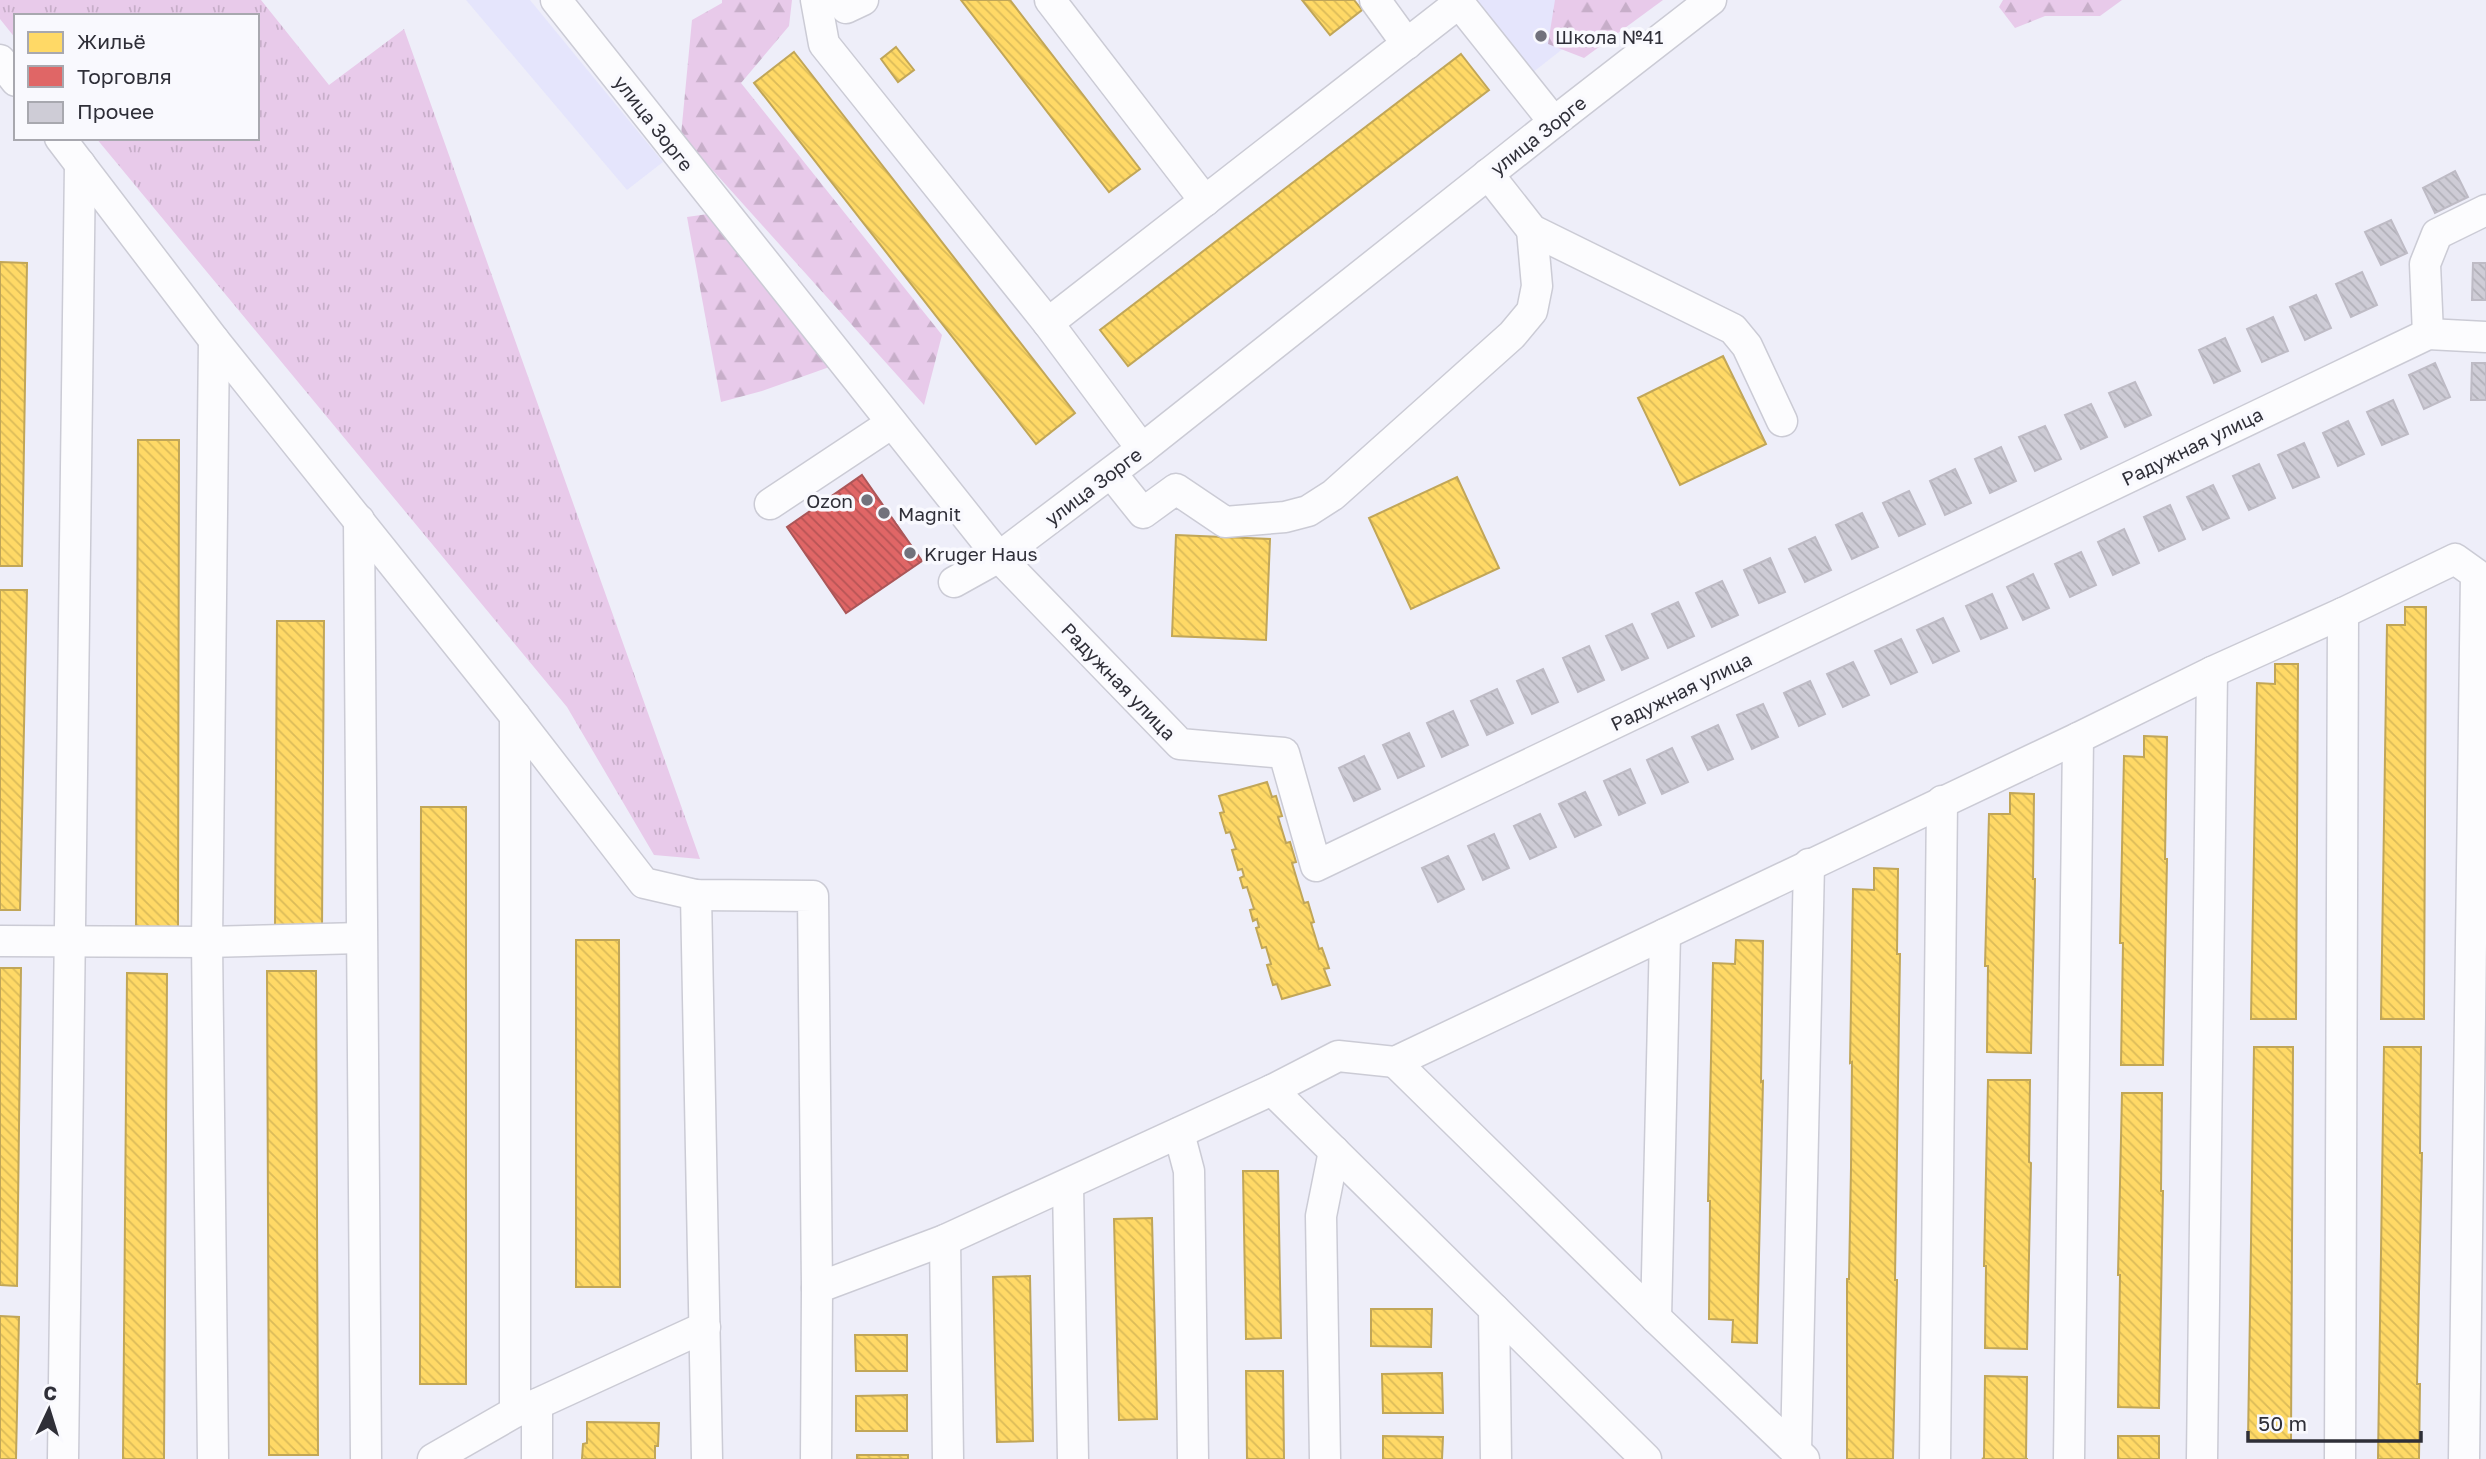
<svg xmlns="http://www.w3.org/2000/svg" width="2486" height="1459" font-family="'Golos Text',sans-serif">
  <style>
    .built { fill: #e5e5fc }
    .forest { fill: url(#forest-firs) }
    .park { fill: url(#park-tufts) }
    .homes { fill: url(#homes-back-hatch); stroke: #c1a658; stroke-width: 2 }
    .shops { fill: url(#shops-back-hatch); stroke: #ab5658; stroke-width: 2 }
    .building { fill: url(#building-back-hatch); stroke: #bebbc5; stroke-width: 2 }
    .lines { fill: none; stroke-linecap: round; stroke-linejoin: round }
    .minor-casing { stroke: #cbcbd5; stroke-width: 33 }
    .minor { stroke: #fcfcfe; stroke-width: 30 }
    .poi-dot { fill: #72727c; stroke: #f9f9fe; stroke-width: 2.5 }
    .labels { text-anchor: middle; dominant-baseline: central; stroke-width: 7; stroke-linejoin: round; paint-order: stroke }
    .poi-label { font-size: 19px; fill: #2f2f38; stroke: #f9f9fe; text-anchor: start }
    .street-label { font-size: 19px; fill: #2f2f38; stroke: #f9f9fe }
  </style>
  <defs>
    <pattern id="forest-firs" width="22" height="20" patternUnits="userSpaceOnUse" patternTransform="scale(1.75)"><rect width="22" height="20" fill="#e8caea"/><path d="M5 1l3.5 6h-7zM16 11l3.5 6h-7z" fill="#c7aec9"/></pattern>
    <pattern id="park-tufts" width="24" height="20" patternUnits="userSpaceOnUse" patternTransform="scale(1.75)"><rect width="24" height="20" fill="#e8caea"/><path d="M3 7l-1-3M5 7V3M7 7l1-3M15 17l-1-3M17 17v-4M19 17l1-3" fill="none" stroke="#c7aec9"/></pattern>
    <pattern id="homes-back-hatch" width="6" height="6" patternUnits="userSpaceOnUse" patternTransform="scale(1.75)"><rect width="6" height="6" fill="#ffd966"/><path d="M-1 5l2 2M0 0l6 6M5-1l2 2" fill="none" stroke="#dbbb59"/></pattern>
    <pattern id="shops-back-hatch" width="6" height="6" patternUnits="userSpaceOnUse" patternTransform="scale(1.75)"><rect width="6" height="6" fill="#e06666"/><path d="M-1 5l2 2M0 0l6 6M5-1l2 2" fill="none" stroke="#b65455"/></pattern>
    <pattern id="building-back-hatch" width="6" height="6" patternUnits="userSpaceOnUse" patternTransform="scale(1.75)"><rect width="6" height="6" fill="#ceccd6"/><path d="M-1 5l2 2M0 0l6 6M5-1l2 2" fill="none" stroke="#b1b0b8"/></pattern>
  </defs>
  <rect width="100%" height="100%" fill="#eeeef9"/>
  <g class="built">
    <path d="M466,0H530L663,162L627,190Z"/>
    <path d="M1474,0H1625L1532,73Z"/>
  </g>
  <g class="forest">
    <path d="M722,0H792L789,26L741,83L942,335L924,405L681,135L692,20L722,3Z"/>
    <path d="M1555,0H1663L1584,58L1548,44Z"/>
    <path d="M2003,0H2122L2100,16H2045L2015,28L1999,7Z"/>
    <path d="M729,211L835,365L762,391L721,402L687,217Z"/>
  </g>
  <path class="park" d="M0,0H261L329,85L404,29L700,859L654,855L567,707L96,138H257V16H16V39L0,19Z"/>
  <g class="homes">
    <path d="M961,0H1010L1140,169L1109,192Z"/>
    <path d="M1302,0H1354L1362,10L1330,35Z"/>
    <path d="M896,47L914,70L898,82L881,59Z"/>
    <path d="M794,52L1075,413L1036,444L754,83Z"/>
    <path d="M1461,54L1489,90L1128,366L1100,330Z"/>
    <path d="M0,262L27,263L22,566H0Z"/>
    <path d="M1723,356L1766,444L1680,485L1638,398Z"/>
    <path d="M138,440H179L178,931H136Z"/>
    <path d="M1457,477L1499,568L1411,609L1369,518Z"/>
    <path d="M1176,535L1270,539L1266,640L1172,636Z"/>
    <path d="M0,590H27L20,910H0Z"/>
    <path d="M2405,607H2426L2424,1019H2381L2387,625H2405Z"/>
    <path d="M277,621H324L322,930L275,929Z"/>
    <path d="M2275,664H2298L2296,1019H2251L2257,683L2275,684Z"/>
    <path d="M2144,736L2167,737L2165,859H2167L2163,1065H2121L2123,943H2120L2124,756L2144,757Z"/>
    <path d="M1267,782L1272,797L1276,796L1282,816L1278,817L1286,843L1290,842L1296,862L1292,863L1304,903L1308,902L1314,922L1311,923L1319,949L1322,948L1329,968L1324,969L1330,985L1282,999L1277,984L1273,985L1267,965L1271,964L1266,947L1262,948L1256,928L1259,927L1257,919L1253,921L1250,910L1254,909L1247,887L1243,888L1240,878L1244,876L1242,869L1238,870L1232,850L1236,849L1230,832L1226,833L1220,813L1224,812L1219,796Z"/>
    <path d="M2010,793L2034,794L2033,879H2035L2031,1053L1987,1052L1988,966H1985L1989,814H2010Z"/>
    <path d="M421,807H466V1384H420Z"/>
    <path d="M1874,868L1898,869L1897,954H1900L1895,1280H1897L1893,1459H1847V1279H1849L1851,1168L1852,1062L1850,1063L1853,889L1874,890Z"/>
    <path d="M576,940H619L620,1287H576Z"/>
    <path d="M1736,940L1763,941L1761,1082L1763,1081L1757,1343L1732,1342L1733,1320L1709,1319L1710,1201H1708L1713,963L1735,964Z"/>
    <path d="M0,968H21L17,1286L0,1285Z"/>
    <path d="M267,971H316L318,1455H269Z"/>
    <path d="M127,973L167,974L164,1459H123Z"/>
    <path d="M2254,1047H2293L2291,1441H2248Z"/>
    <path d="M2384,1047H2421L2420,1153H2422L2417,1384H2420L2419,1459H2378Z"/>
    <path d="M1988,1080H2030L2029,1162L2031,1163L2027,1349L1985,1348L1986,1266H1984Z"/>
    <path d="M2122,1093H2162L2161,1191H2163L2159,1408L2118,1407L2120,1275H2118Z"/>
    <path d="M1243,1171H1278L1281,1338L1246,1339Z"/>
    <path d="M1152,1218L1157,1419L1119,1420L1114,1219Z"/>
    <path d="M1030,1276L1033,1441L997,1442L993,1277Z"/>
    <path d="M1371,1309H1432L1431,1347L1371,1346Z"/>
    <path d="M0,1316L19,1317L16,1459H0Z"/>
    <path d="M855,1335H907V1371H856Z"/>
    <path d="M1246,1371H1283L1284,1459H1247Z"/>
    <path d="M1442,1373L1443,1413H1383L1382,1374Z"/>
    <path d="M1985,1376L2027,1377L2026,1459H2028H1982L1984,1458Z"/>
    <path d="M907,1395V1431H856V1396Z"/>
    <path d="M587,1422L659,1423L658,1446H655V1459H582L583,1444L587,1443Z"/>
    <path d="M1383,1436L1443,1437L1442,1459H1383Z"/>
    <rect x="2118" y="1436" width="41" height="23"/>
    <rect x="857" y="1455" width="51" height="4"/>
  </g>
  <path class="shops" d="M862,475L922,561L846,613L787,527Z"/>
  <g class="building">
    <path d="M2455,171L2468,197L2435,213L2423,188Z"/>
    <path d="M2391,220L2407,253L2381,265L2365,232Z"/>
    <path d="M2473,263H2486V300H2472Z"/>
    <path d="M2362,272L2377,305L2351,317L2336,284Z"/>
    <path d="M2316,295L2331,328L2305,340L2290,307Z"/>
    <path d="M2273,317L2288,351L2262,362L2247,329Z"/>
    <path d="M2225,338L2240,371L2214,383L2199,350Z"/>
    <path d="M2435,363L2450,397L2424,409L2409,375Z"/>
    <path d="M2472,363H2486V400H2471Z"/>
    <path d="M2135,382L2151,415L2125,427L2109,393Z"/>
    <path d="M2393,400L2408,434L2382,445L2367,412Z"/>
    <path d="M2091,404L2107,437L2081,449L2065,415Z"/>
    <path d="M2348,421L2364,454L2338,466L2323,433Z"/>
    <path d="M2045,426L2061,459L2035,471L2019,437Z"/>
    <path d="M2304,443L2319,477L2293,488L2278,455Z"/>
    <path d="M2001,447L2016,481L1990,493L1975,459Z"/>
    <path d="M2259,464L2275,498L2249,510L2233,476Z"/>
    <path d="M1955,469L1971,503L1945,515L1930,481Z"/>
    <path d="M2213,485L2229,518L2203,530L2187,497Z"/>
    <path d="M1909,491L1925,524L1899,536L1883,503Z"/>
    <path d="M2170,505L2185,539L2159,551L2144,517Z"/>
    <path d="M1862,513L1878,547L1852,559L1836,525Z"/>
    <path d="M2124,529L2139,563L2113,575L2098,542Z"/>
    <path d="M1815,537L1831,570L1805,582L1789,549Z"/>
    <path d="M2081,552L2096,585L2070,597L2055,564Z"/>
    <path d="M1770,558L1785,592L1759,603L1744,570Z"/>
    <path d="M2033,574L2049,608L2023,620L2007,587Z"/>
    <path d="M1722,581L1738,615L1712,627L1696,593Z"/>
    <path d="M1992,594L2007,628L1981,639L1966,606Z"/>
    <path d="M1678,602L1694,636L1668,648L1652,614Z"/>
    <path d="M1943,618L1959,651L1933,663L1917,630Z"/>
    <path d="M1632,624L1648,658L1622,670L1606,636Z"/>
    <path d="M1901,639L1917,672L1891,684L1875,651Z"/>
    <path d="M1589,646L1604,680L1578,692L1563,658Z"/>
    <path d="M1853,662L1869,695L1843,707L1827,674Z"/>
    <path d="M1543,669L1558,702L1532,714L1517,681Z"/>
    <path d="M1810,681L1825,714L1799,726L1784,693Z"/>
    <path d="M1497,689L1513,723L1487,735L1471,701Z"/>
    <path d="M1763,704L1778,737L1752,749L1737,715Z"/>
    <path d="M1453,711L1468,745L1442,757L1427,723Z"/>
    <path d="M1718,725L1733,759L1708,770L1692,737Z"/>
    <path d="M1409,733L1424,766L1398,778L1383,745Z"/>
    <path d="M1672,748L1688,782L1662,794L1647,760Z"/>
    <path d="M1364,756L1380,789L1354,801L1339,768Z"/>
    <path d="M1630,769L1645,803L1619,815L1604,781Z"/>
    <path d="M1585,792L1601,825L1575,837L1559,804Z"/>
    <path d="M1540,814L1556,847L1530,859L1514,826Z"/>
    <path d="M1494,834L1509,868L1483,880L1468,846Z"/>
    <path d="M1448,856L1464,889L1438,902L1422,868Z"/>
  </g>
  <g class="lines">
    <defs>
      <g id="minor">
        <path d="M556,0L999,557L1180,744L1284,753L1316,866L2428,334L2486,337"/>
        <path d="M816,0L824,44L1048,323L1142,449"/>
        <path d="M841,0L846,8L863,0"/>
        <path d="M1050,0L1205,201"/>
        <path d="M1375,0L1407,44"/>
        <path d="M0,60L16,81"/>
        <path d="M60,138L214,340L515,716L644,883L696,895L813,896L817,1288L816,1459"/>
        <path d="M1488,174L1532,230L1733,329L1747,346L1782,421"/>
        <path d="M1048,323L1459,3L1554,122"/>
        <path d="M2428,334L2425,264L2437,234L2486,210"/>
        <path d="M1111,473L1143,513L1176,489L1225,522L1285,517L1308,511L1333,495L1512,335L1532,311L1537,286L1532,230"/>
        <path d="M770,504L892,423"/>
        <path d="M359,520L366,1459"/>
        <path d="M954,582L999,557L1142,449L1554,122L1711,0"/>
        <path d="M515,716V1412"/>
        <path d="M696,895L707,1459"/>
        <path d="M0,941L207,942L361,938"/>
        <path d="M1395,1062L1656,1318L1804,1459"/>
        <path d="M1272,1090L1338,1056L1395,1062L2078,738L2212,672L2343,613L2455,559L2476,574L2464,1459"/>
        <path d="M1179,1133L1189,1171L1193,1459"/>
        <path d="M1068,1185L1073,1459"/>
        <path d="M945,1240L948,1459"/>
        <path d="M817,1288L945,1240L1272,1090L1494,1309L1496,1459"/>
        <path d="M1494,1309L1646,1459"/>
        <path d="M1656,1318L1665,934"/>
        <path d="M537,1404V1459"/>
        <path d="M1796,1451L1809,864"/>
        <path d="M63,1459L80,164"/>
        <path d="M213,1459L207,942L214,340"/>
        <path d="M433,1459L515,1412L537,1404L705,1327"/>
        <path d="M1325,1459L1321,1216L1334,1151"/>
        <path d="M1935,1459L1942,801"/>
        <path d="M2069,1459L2078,738"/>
        <path d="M2202,1459L2212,672"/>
        <path d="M2340,1459L2343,613"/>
      </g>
    </defs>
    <use href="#minor" class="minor-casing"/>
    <use href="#minor" class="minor"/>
  </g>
  <g class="poi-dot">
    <circle cx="1541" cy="36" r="7"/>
    <circle cx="867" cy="500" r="7"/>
    <circle cx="884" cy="513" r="7"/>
    <circle cx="910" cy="553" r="7"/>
  </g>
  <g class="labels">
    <g class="poi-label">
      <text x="1555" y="36">Школа №41</text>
      <text x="853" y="500" text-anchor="end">Ozon</text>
      <text x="898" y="513">Magnit</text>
      <text x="924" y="553">Kruger Haus</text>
    </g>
    <g class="street-label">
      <text transform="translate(654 123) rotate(52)">улица Зорге</text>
      <text transform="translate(1538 135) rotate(-38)">улица Зорге</text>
      <text transform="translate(2192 446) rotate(-26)">Радужная улица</text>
      <text transform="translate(1093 486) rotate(-37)">улица Зорге</text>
      <text transform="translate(1119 681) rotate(46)">Радужная улица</text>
      <text transform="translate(1681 691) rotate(-26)">Радужная улица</text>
    </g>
  </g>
  <rect x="14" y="14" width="245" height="126" fill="#f9f9fe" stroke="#a8a8af" stroke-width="2"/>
  <rect x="28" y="32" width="35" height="21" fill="#ffd966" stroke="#a8a8af" stroke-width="2"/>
  <text x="77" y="49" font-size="21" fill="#2f2f38">Жильё</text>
  <rect x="28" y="66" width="35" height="21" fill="#e06666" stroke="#a8a8af" stroke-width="2"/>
  <text x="77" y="84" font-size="21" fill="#2f2f38">Торговля</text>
  <rect x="28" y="102" width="35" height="21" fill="#ceccd6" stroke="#a8a8af" stroke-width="2"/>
  <text x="77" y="119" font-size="21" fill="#2f2f38">Прочее</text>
  <g transform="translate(49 1410) rotate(4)" stroke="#f9f9fe" stroke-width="5" paint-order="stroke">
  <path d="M0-5L12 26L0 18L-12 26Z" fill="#2f2f38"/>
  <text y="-10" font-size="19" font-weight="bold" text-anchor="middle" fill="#2f2f38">С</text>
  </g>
  <path d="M2248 1431v10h173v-10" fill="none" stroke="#2f2f38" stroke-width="3.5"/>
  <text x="2258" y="1431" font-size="21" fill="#2f2f38" stroke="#f9f9fe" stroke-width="5" paint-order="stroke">50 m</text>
</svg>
